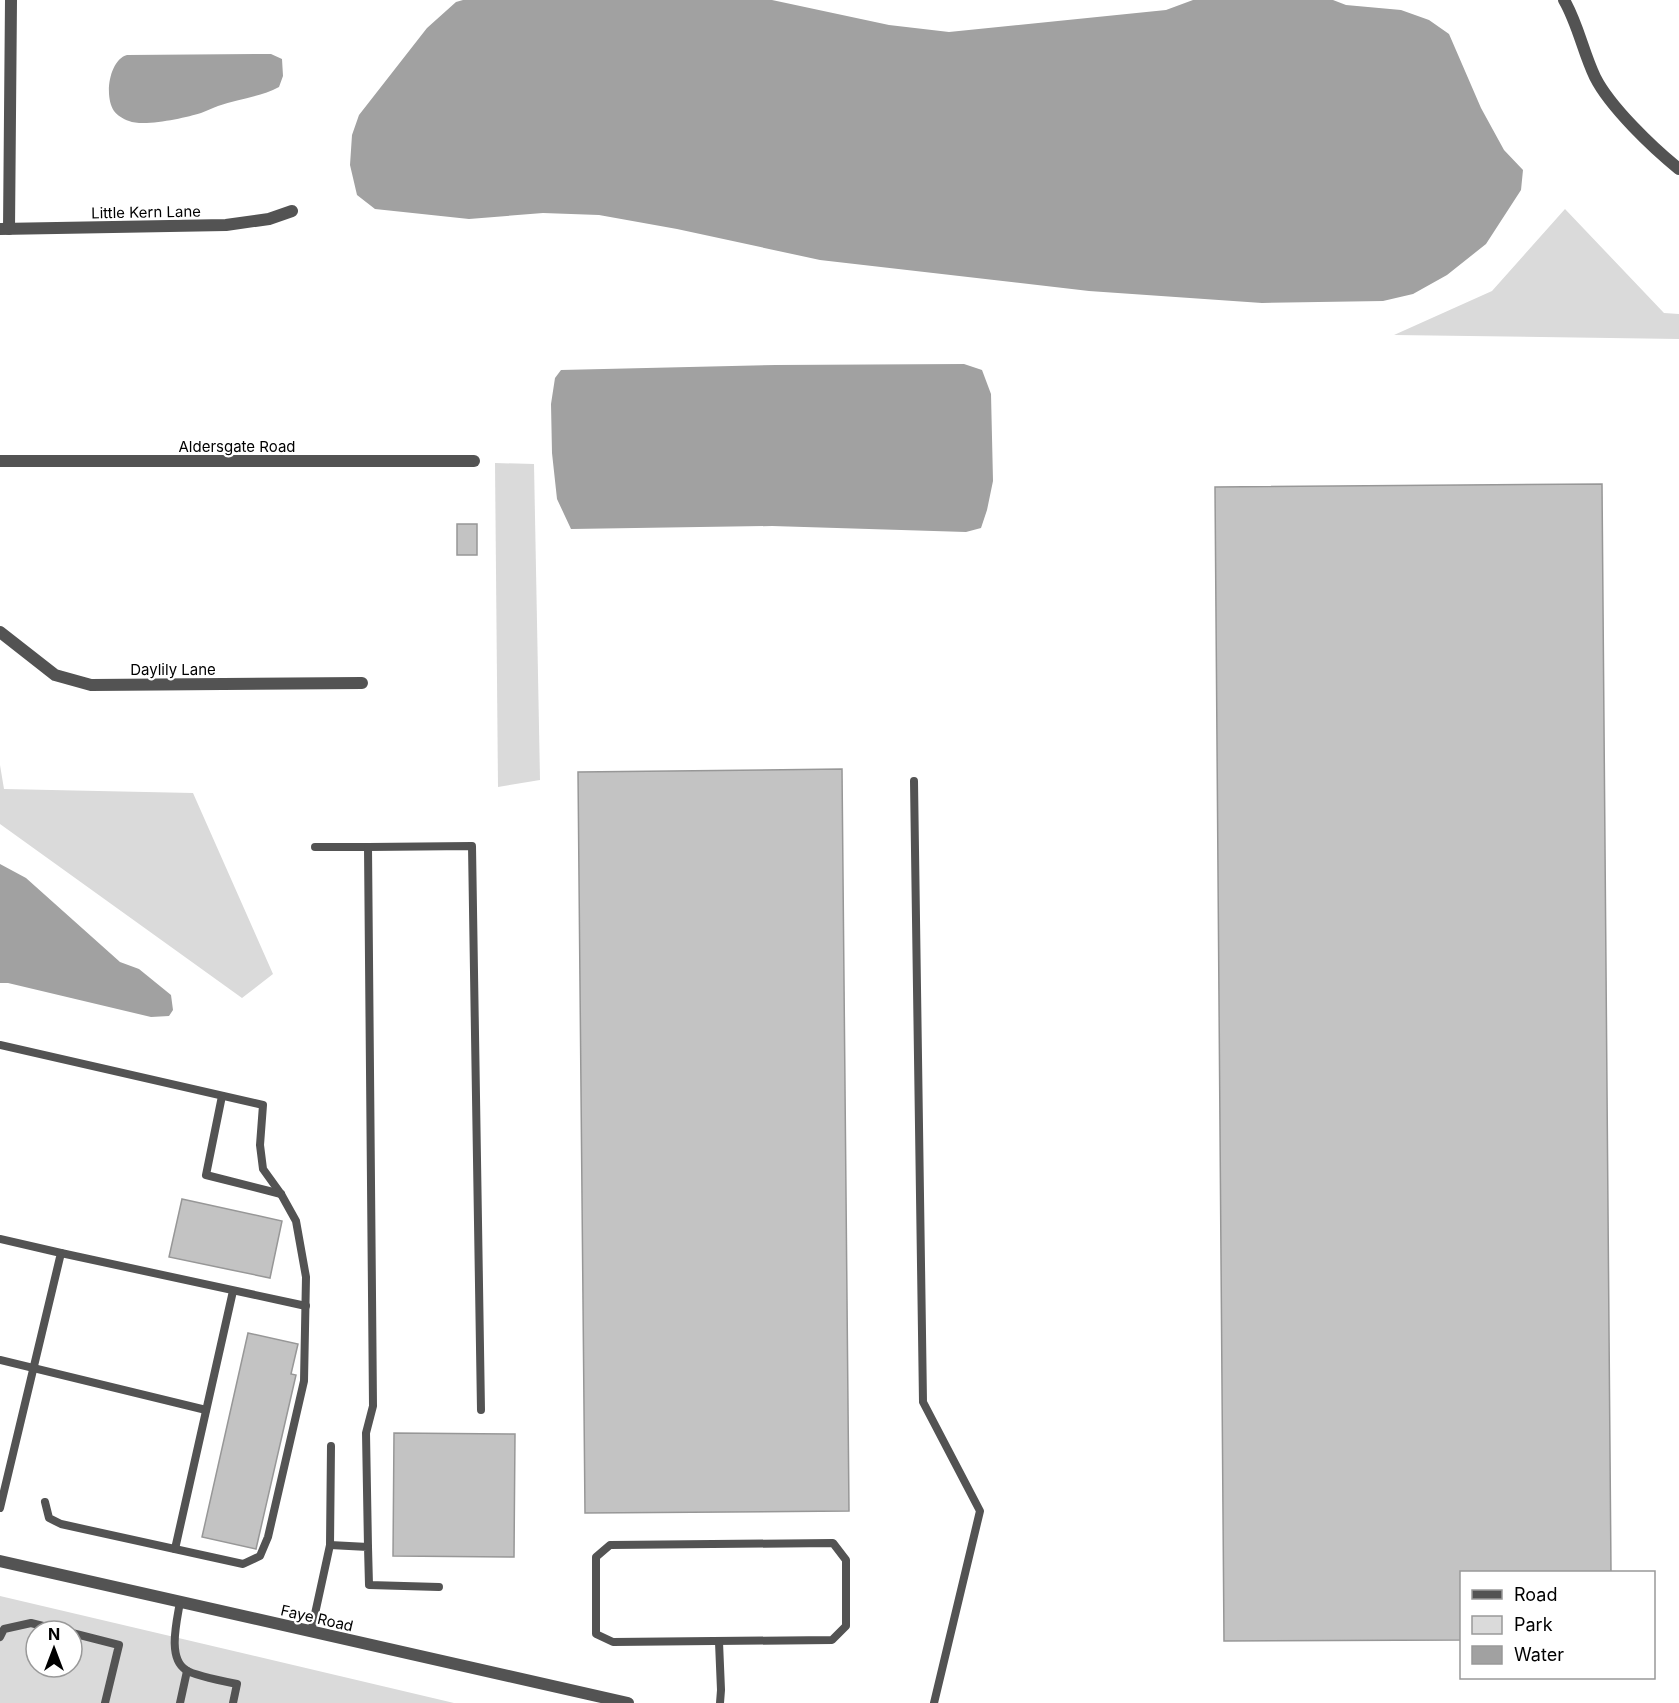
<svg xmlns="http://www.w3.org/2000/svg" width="1679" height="1703" font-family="Inter,sans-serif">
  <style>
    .green { fill: #dadada; fill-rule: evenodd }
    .water { fill: #a1a1a1 }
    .building { fill: #c3c3c3; stroke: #979797; stroke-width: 1.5 }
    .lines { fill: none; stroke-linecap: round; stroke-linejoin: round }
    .service { stroke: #535353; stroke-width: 8 }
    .minor { stroke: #535353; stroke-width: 12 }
    .tertiary { stroke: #535353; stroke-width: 12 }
    .labels { text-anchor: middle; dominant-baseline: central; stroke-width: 4.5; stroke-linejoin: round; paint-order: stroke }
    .street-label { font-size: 15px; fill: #000; stroke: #fff }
  </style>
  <rect width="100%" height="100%" fill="#fff"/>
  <g class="green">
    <path d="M1565,209L1664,313L1679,314V339L1394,335L1492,291Z"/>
    <path d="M495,463L534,464L540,780L498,787Z"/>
    <path d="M0,765L4,789L193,793L273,974L242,998L0,824Z"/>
    <path d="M0,1596L454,1703H0ZM36,1631H72V1667H36Z"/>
  </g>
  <g class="water">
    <path d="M463,0H772L889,25L949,32L1166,10L1193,0H1333L1346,5L1401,10L1429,20L1449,34L1481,108L1504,150L1523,170L1521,190L1486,244L1447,275L1413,294L1383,301L1262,303L1089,291L820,260L677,229L599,215L543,213L469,219L375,209L357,195L350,165L352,135L359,115L427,28L456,2Z"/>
    <path d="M271,54L282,59L283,76L279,87C260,97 239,99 218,106C212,108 207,111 201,113C185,118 144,127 129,121C123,119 117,115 114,111C104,97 109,60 127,55Z"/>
    <path d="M964,364L982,370L991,394L993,481L987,510L981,528L966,532L772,526L571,529L557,499L552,453L551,404L555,378L561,370L776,365Z"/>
    <path d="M0,864L26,878L120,962L139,969L171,995L173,1010L169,1016L151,1017L8,983H0Z"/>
  </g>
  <g class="building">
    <path d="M1602,484L1611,1572H1461V1640L1224,1641L1215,487Z"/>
    <rect x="457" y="524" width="20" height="31"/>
    <path d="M842,769L849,1511L585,1513L578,772Z"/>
    <path d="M182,1199L282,1221L270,1278L169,1257Z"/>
    <path d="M248,1333L298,1344L291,1374L296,1375L256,1549L202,1537Z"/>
    <path d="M394,1433L515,1434L514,1557L393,1556Z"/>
  </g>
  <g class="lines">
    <g class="service">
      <path d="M914,781L923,1402L980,1511L934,1703"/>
      <path d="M315,847H368"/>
      <path d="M0,1045L263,1105L260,1145L263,1169L281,1194L296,1221L306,1277L304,1381L268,1537L260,1556L243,1564L61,1524L49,1518L45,1502"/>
      <path d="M222,1096L206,1175L281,1194"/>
      <path d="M0,1239L61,1253L0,1508"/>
      <path d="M61,1253L306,1306"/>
      <path d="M0,1360L206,1410"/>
      <path d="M833,1543L846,1560V1626L832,1640L613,1642L596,1634V1557L610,1545Z"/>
      <path d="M330,1545L368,1547L369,1585L439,1587"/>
      <path d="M368,1547L366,1433L373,1406L368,847L472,846L481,1410"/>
      <path d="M175,1549L233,1291"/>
      <path d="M180,1602C177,1621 167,1658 186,1670C193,1675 227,1682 237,1684L233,1703"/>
      <path d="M311,1632L330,1545L331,1446"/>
      <path d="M72,1633L119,1645L105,1703"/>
      <path d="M0,1637L4,1629L31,1623L63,1631"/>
      <path d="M719,1642L721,1690L720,1703"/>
      <path d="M180,1703L187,1671"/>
    </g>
    <g class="minor">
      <path d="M1564,0C1578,24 1583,52 1595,77C1610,107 1653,148 1679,169"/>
      <path d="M0,229L226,225L269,219L292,211"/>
      <path d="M9,229L11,0"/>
      <path d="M0,461H474"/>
      <path d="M0,632L55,675L91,685L362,683"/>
    </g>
    <path class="tertiary" d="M0,1561L628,1703"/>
  </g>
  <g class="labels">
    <g class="street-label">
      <text transform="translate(146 212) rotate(-1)">Little Kern Lane</text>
      <text x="237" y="446">Aldersgate Road</text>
      <text x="173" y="669">Daylily Lane</text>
      <text transform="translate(317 1618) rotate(13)">Faye Road</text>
    </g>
  </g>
  <rect x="1460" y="1571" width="195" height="108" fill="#ffffff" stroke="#999999" stroke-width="1.5"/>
  <rect x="1472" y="1590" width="30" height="9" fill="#535353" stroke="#999999" stroke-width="1.5"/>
  <text x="1514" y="1601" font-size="18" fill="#000000">Road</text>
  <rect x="1472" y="1616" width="30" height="18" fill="#dadada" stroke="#999999" stroke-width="1.5"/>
  <text x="1514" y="1631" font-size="18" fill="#000000">Park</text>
  <rect x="1472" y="1646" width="30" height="18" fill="#a1a1a1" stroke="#999999" stroke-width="1.5"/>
  <text x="1514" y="1661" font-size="18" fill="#000000">Water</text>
  <g transform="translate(54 1649)"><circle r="28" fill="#ffffff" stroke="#999999" stroke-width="1.5"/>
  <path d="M0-4.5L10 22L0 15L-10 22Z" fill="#000000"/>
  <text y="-9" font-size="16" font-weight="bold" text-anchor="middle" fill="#000000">N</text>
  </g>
</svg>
